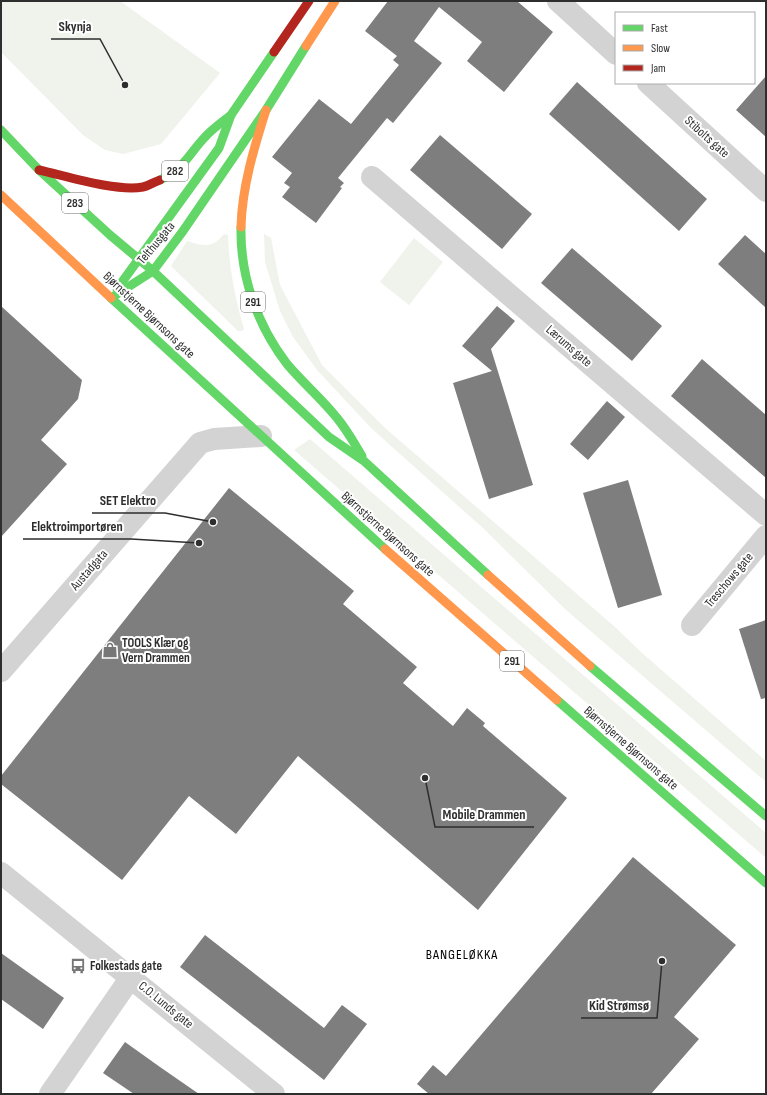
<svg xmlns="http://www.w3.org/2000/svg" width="767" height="1095" font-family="'Sofia Sans Condensed',sans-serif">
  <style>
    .green { fill: #f0f3ec }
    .building { fill: #7e7e7e }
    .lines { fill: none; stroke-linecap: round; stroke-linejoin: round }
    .street { stroke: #d3d3d3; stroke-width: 22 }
    .fast { stroke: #63d668; stroke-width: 9 }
    .slow { stroke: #ff974d; stroke-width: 9 }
    .jam { stroke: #b3261e; stroke-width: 9 }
    .labels { text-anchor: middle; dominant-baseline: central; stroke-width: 4; stroke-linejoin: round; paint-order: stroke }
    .shield { fill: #fff; stroke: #6d6d6d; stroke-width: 1 }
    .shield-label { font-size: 12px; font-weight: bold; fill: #2e2e2e }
    .street-label { font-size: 13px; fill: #2e2e2e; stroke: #fff }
    .poi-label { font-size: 13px; font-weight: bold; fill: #2e2e2e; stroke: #fff; text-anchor: start }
    .neighbourhood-label { font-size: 14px; letter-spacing: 1px; fill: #000; stroke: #fff }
    .leader { fill: none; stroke: #2e2e2e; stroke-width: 1.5 }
    .callout-dot { fill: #2e2e2e; stroke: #fff; stroke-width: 1.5 }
    .callout-label { font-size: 14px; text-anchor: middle; font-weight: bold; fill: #2e2e2e; stroke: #fff; stroke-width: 4; stroke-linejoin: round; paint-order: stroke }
  </style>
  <rect width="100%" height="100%" fill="#fff"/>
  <g class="green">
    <path d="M1,1H120L220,73L161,144L123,154L105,150L83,135L1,52Z"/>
    <path d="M224,234L228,235C229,267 235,298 244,329L242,331H238L171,266L187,241C203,246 212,249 224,234Z"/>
    <path d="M264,234L271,238L280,285L322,365L384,427L615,627L642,653L766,761V782L565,609L484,529L372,429L317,370L293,337L280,311L265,262Z"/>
    <path d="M414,238L443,262L409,305L380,282Z"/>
    <path d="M310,439L766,833V858L294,450Z"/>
  </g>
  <g class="building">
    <path d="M388,1H517L553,32L504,92L467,61L482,42L439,7L414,41L442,63L393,123L387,118L338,178L344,183L340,187L342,188L316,223L282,197L290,187L284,183L292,173L272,157L319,99L351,124L399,65L393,60L397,56L365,31Z"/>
    <path d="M766,76V137L736,110Z"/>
    <path d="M577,82L707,199L679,231L549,114Z"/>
    <path d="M440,135L532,214L502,249L410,170Z"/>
    <path d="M745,235L766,254V308L718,264Z"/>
    <path d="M572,248L662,326L632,361L541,283Z"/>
    <path d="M1,306L82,380L78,399L41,440L67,464L1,537Z"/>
    <path d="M497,306L515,321L491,349L533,485L489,499L453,383L492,371L462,346Z"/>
    <path d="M702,359L766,415V478L671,396Z"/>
    <path d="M607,401L625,417L588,460L570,444Z"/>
    <path d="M628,480L662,595L618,608L583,493Z"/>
    <path d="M229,488L354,591L343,604L417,667L403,683L453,726L467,708L485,723L483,726L567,798L478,910L298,756L236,834L189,796L122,880L1,784V776Z"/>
    <path d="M766,620V698L761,699L739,629Z"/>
    <path d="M633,857L736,945L674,1017L699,1039L651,1094H429L417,1084L433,1065L446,1076Z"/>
    <path d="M205,935L324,1028L342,1005L367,1024L324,1080L180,967Z"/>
    <path d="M1,953L64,998L43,1029L1,999Z"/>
    <path d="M125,1042L160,1067L199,1094H134L103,1073Z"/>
  </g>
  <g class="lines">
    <g class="street">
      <path d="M558,1L616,54"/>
      <path d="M648,83L766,191"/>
      <path d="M372,177L766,515"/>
      <path d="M692,625L766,536"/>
      <path d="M1,671L200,443L214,439L261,436"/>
      <path d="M1,873L274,1094"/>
      <path d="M50,1094L131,977"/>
    </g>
    <g class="fast">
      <path d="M1,130L39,170L110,235L153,271"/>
      <path d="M160,180C184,169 188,155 205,137C212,129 222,122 231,115"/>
      <path d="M241,227C240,276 257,325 287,364C303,383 322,399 337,418C347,430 354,443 362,456"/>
      <path d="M153,271L329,437L364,461L488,575"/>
      <path d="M117,289L219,148L231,115L274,52"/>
      <path d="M111,298L385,549"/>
      <path d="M111,298L153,271L183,231L266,110L306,46"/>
      <path d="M590,666L766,816"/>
      <path d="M557,700L766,883"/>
    </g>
    <g class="slow">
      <path d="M306,46L335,1"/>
      <path d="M1,195L111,298"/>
      <path d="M241,227C242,187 254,148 266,110"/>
      <path d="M385,549L557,700"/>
      <path d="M488,575L590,666"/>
    </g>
    <g class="jam">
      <path d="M274,52L309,1"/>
      <path d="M39,170C66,176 116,192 143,187C148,186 154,182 160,180"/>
    </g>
  </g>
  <defs>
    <symbol id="shop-bare" viewBox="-9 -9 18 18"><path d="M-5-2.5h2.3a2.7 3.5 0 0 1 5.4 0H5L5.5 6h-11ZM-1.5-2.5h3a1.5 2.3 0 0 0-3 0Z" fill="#777" stroke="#fff" stroke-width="2.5" paint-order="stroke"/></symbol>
    <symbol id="bus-bare" viewBox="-9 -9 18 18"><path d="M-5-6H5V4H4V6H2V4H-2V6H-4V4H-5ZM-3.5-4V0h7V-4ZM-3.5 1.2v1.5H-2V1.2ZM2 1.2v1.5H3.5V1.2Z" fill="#777" stroke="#fff" stroke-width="2.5" paint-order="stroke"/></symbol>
  </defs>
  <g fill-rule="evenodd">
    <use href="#shop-bare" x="99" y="639" width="22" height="22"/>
    <use href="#bus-bare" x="67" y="955" width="22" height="22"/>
  </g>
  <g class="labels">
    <g class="shield">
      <rect x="162" y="161" width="26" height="20" rx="3"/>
      <rect x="62" y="193" width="26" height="20" rx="3"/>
      <rect x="241" y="292" width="24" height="20" rx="3"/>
      <rect x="500" y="651" width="24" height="20" rx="3"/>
    </g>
    <g class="shield-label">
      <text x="175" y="171">282</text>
      <text x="75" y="203">283</text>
      <text x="253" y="302">291</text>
      <text x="512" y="661">291</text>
    </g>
    <g class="street-label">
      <text transform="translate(707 137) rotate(42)">Stibolts gate</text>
      <text transform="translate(156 243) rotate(-50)">Telthusgata</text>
      <text transform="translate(149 315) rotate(43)">Bjørnstjerne Bjørnsons gate</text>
      <text transform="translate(569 346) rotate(41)">Lærums gate</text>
      <text transform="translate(388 534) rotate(42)">Bjørnstjerne Bjørnsons gate</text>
      <text transform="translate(89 570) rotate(-49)">Austadgata</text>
      <text transform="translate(729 580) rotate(-50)">Treschows gate</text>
      <text transform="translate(631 748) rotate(41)">Bjørnstjerne Bjørnsons gate</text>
      <text transform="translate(166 1005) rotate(39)">C.O. Lunds gate</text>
    </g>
    <g class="poi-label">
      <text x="122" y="643">TOOLS Klær og<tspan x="122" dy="15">Vern Drammen</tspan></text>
      <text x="90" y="966">Folkestads gate</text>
    </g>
    <g class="neighbourhood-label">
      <text x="462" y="954">BANGELØKKA</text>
    </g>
  </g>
  <path class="leader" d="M125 85L100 39H51M213 522L165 513H92M199 543L131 539H23M425 778L435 827H534M662 961L657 1018H581"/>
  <g class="callout-dot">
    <circle cx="125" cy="85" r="4"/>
    <circle cx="213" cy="522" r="4"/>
    <circle cx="199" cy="543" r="4"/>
    <circle cx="425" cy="778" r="4"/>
    <circle cx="662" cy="961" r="4"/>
  </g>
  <g class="callout-label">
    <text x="75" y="31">Skynja</text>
    <text x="128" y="505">SET Elektro</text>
    <text x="77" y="531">Elektroimportøren</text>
    <text x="484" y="819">Mobile Drammen</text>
    <text x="619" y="1010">Kid Strømsø</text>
  </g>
  <rect width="767" height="1095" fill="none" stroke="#2e2e2e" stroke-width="4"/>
  <rect x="615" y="12" width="140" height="72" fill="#ffffff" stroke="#ababab"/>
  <rect x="623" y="25" width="20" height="6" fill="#63d668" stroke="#ababab"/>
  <text x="651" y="32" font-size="12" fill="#2e2e2e">Fast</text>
  <rect x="623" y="45" width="20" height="6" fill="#ff974d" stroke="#ababab"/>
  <text x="651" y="52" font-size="12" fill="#2e2e2e">Slow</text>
  <rect x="623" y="65" width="20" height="6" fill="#b3261e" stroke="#ababab"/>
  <text x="651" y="72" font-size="12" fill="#2e2e2e">Jam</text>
</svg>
